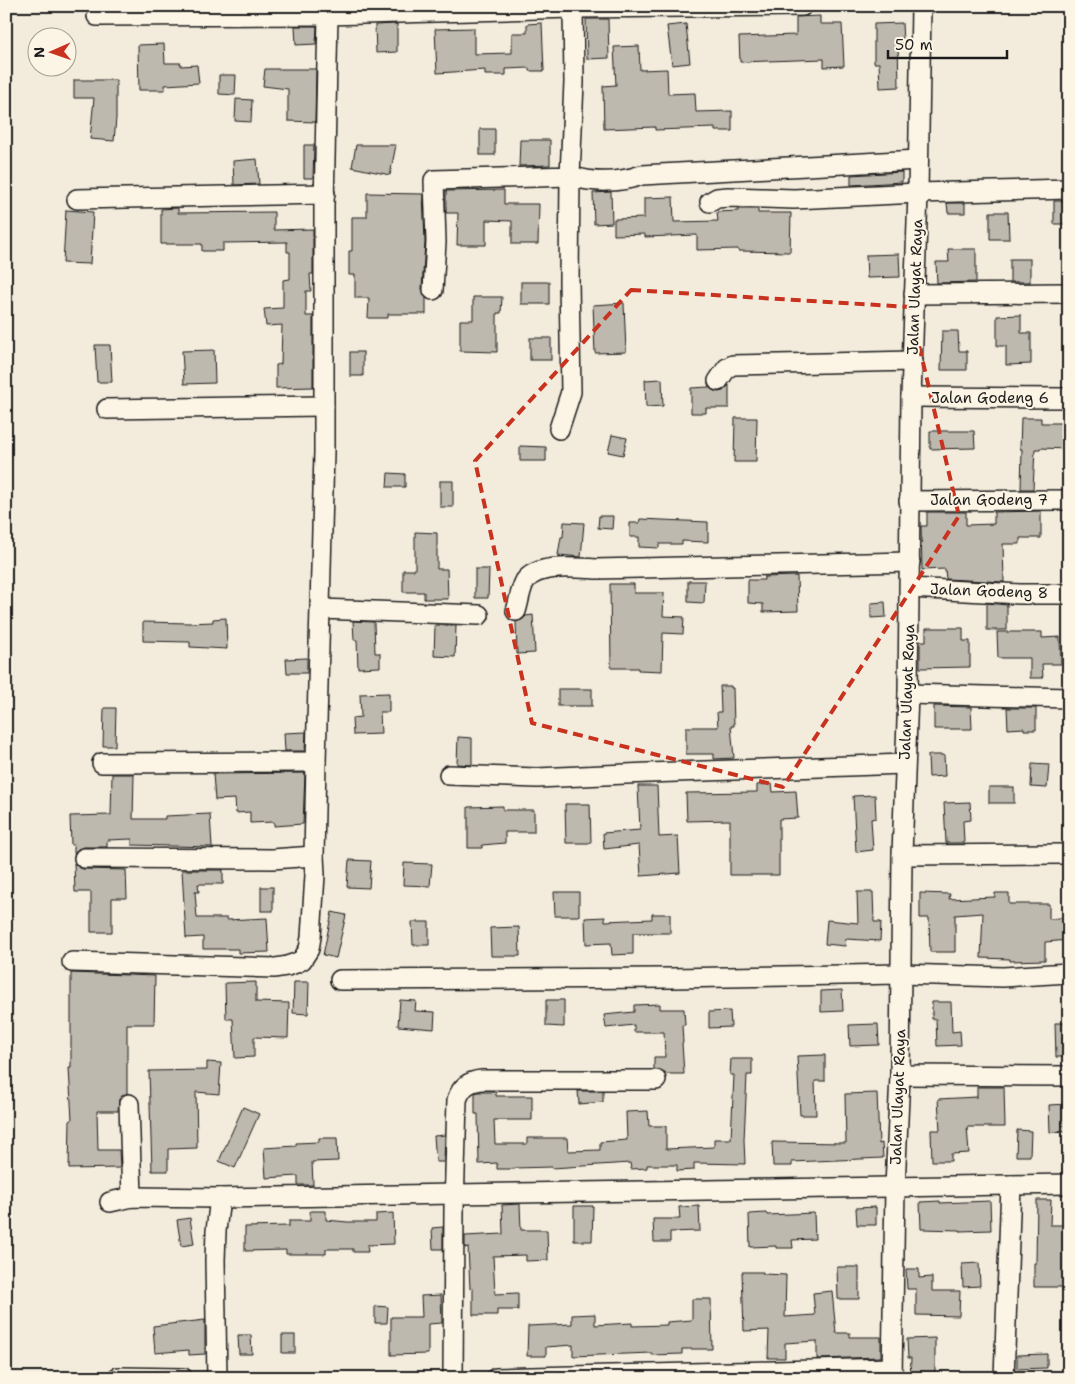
<svg xmlns="http://www.w3.org/2000/svg" width="1075" height="1384" font-family="'Shantell Sans',sans-serif">
  <style>
    .building { fill: #beb9ae; stroke: #1c1c1c }
    .lines { fill: none; stroke-linecap: round; stroke-linejoin: round }
    .street-casing { stroke: #1c1c1c; stroke-width: 22 }
    .street { stroke: #fcf5e5; stroke-width: 19 }
    .marked { fill: none; stroke: #c8321e; stroke-width: 4; stroke-dasharray: 10 6; stroke-linejoin: round }
    .labels { text-anchor: middle; dominant-baseline: central; stroke-width: 4; stroke-linejoin: round; paint-order: stroke }
    .street-label { font-size: 15px; fill: #1c1c1c; stroke: #fcf5e5 }
  </style>
  <rect width="100%" height="100%" fill="#f3ecdd"/>
  <filter id="ink" filterUnits="userSpaceOnUse"><feTurbulence type="fractalNoise" baseFrequency=".02" numOctaves="2"/><feDisplacementMap in="SourceGraphic" scale="10" xChannelSelector="R" yChannelSelector="G"/><feConvolveMatrix kernelMatrix="1 2 1 2 8 2 1 2 1" color-interpolation-filters="sRGB"/></filter>
  <g filter="url(#ink)">
    <g class="building">
      <path d="M820,16V24H842L844,66L824,67V59L740,62L739,37L796,35V17Z"/>
      <path d="M586,19H608L609,58L587,59Z"/>
      <path d="M542,23L544,71H529V68L506,69V75H485V70L437,73L435,29L474,28V54L512,53V33H527V24Z"/>
      <path d="M902,23L903,43H898L899,87L880,88L879,63H874V24Z"/>
      <path d="M397,24V52L376,53L375,25Z"/>
      <path d="M686,24L690,63L672,65L667,26Z"/>
      <path d="M295,26H317L316,44L296,45Z"/>
      <path d="M164,44L165,63H181V66L197,65L199,83L165,85V90H139L138,45Z"/>
      <path d="M639,46L640,70L667,69L668,94L695,93L696,112L732,111V131H715V128L655,130V127L604,129L603,86L616,85L614,47Z"/>
      <path d="M265,69H316L315,122L288,121V89L263,86Z"/>
      <path d="M219,75H236L235,95L219,94Z"/>
      <path d="M74,80H116V118L114,141L90,139L94,98H74Z"/>
      <path d="M236,99L252,100L251,122L235,121Z"/>
      <rect x="480" y="129" width="15" height="26"/>
      <path d="M520,140H550V165L519,166Z"/>
      <path d="M304,145H314L313,178H304Z"/>
      <path d="M356,145H396L390,175L352,167Z"/>
      <path d="M257,159L259,184L234,185L233,161Z"/>
      <path d="M902,172V182L851,185V175Z"/>
      <path d="M504,190V204H539L538,244H512V221L486,220V245H457L458,213H446V191Z"/>
      <path d="M611,192L612,223L594,224L593,193Z"/>
      <path d="M367,193L423,194L425,242L422,289L426,298V314H388V318H368L369,298H355V275H349V251H352V217H367Z"/>
      <path d="M673,197L674,222L718,221L717,212L738,211V209H758V213H791L790,252L738,251V249L697,250V235L645,237V234L614,235V219L644,218V198Z"/>
      <rect x="1054" y="201" width="14" height="23"/>
      <path d="M947,203H965V213H948Z"/>
      <path d="M178,208V213L274,212V230L313,229V274H310L311,291H306V316H313V387L276,388V365L281,364L282,325L266,326L264,309L283,308V280L290,279V252H287V242L223,243V251H202V244H161V209Z"/>
      <path d="M66,210L93,212L90,264L63,263Z"/>
      <path d="M990,212H1008L1009,239H990Z"/>
      <path d="M948,249H976V282L937,283L936,262H949Z"/>
      <path d="M899,254L900,277L867,278L866,255Z"/>
      <rect x="1010" y="259" width="20" height="23"/>
      <rect x="521" y="282" width="28" height="22"/>
      <path d="M473,297H502L501,313H497V352L460,351V320H473Z"/>
      <path d="M624,303L626,352L595,353L593,305Z"/>
      <path d="M1021,315V333H1031V364L1006,365V346H997V316Z"/>
      <path d="M942,331H958L959,351H967V370H941Z"/>
      <rect x="530" y="338" width="21" height="22"/>
      <path d="M95,345H110L112,382H97Z"/>
      <path d="M214,350L215,383L184,384L182,351Z"/>
      <rect x="350" y="352" width="13" height="24"/>
      <path d="M662,379L663,406L646,407L645,380Z"/>
      <path d="M729,385V408H706V413H691V388L709,387L712,390L718,392L723,391Z"/>
      <path d="M735,418H757L756,462H734Z"/>
      <path d="M1021,418H1041V423H1069V449L1040,448V449H1035L1033,489H1021L1022,449H1020Z"/>
      <path d="M930,431H974L975,448L930,449Z"/>
      <path d="M612,435L627,438L623,455L608,452Z"/>
      <path d="M520,446L546,447V461H520Z"/>
      <path d="M388,473L405,474V487H387Z"/>
      <rect x="440" y="481" width="13" height="26"/>
      <path d="M1041,511V538H1020V544H1003L1004,582L946,579L945,569L922,570L921,526H927V512H966V525L994,524V512Z"/>
      <path d="M599,516H613L612,529L598,528Z"/>
      <path d="M640,519L708,522V542L682,541V544H659V548L639,547V537H630V523H639Z"/>
      <path d="M564,522L584,523L581,557L558,555L561,537H563Z"/>
      <path d="M415,532L437,533V569H447L448,599H424V592H403V570H415Z"/>
      <path d="M475,569H489L488,598H475Z"/>
      <path d="M797,576L798,611L763,612V604L748,603V580H764V577Z"/>
      <path d="M688,581H705L704,603L688,602Z"/>
      <path d="M610,584H634V593H664L663,616L684,617L683,634L663,633L662,671L638,670V668H611Z"/>
      <path d="M885,602L886,617L871,618V603Z"/>
      <path d="M987,603L1007,605V630H987Z"/>
      <path d="M533,615L535,653L517,654L516,622L523,619L526,616Z"/>
      <path d="M226,618L227,649L190,647V642L143,641V622L190,623L213,622V619Z"/>
      <path d="M353,621L374,622L375,653H380V667L358,668L357,640H354Z"/>
      <path d="M435,625H456L455,657L434,656Z"/>
      <path d="M926,628H963V641H970V667L920,668V641H926Z"/>
      <path d="M997,632H1042V638L1060,637L1061,664H1042L1043,678H1030V658H998Z"/>
      <path d="M307,658V673H287L286,659Z"/>
      <path d="M720,686H731V688H733L734,726H731L734,758L714,759V754H686V727H718L717,712H721Z"/>
      <rect x="558" y="689" width="34" height="17"/>
      <path d="M389,693V712H380L381,734L353,735L352,718L361,717L360,694Z"/>
      <path d="M934,706L971,707L972,729H934Z"/>
      <path d="M104,708H116L115,746H103Z"/>
      <path d="M1007,708H1036V730H1024V728L1008,729Z"/>
      <path d="M306,732L305,751H285L284,733Z"/>
      <path d="M458,737L472,738V765L457,764Z"/>
      <path d="M928,755H944L945,776L929,777Z"/>
      <path d="M1032,764L1049,765L1047,788L1031,787Z"/>
      <path d="M305,773L303,824L274,826V822L250,823V812L236,813L235,799L215,800L213,774Z"/>
      <path d="M112,774H134L133,819H165V816L210,814L212,847L132,845V839L107,840V847H84L78,849L74,853V845H71L70,816L111,815Z"/>
      <path d="M772,784L773,792L796,791L798,818L779,819V875H730V820L687,821L686,793L757,792V785Z"/>
      <path d="M638,786H657L659,837L678,836L680,873L641,876L639,845L604,849L603,833L640,830Z"/>
      <rect x="989" y="787" width="25" height="16"/>
      <path d="M875,795L876,818L871,819L873,850L856,852L853,796Z"/>
      <path d="M970,802L971,820L963,821L964,843H946L944,803Z"/>
      <path d="M565,804H590L591,843H566Z"/>
      <path d="M503,806V810H534V832H505V843L482,845V848H468V807Z"/>
      <path d="M349,860L371,861L369,888L347,887Z"/>
      <path d="M74,863L78,867L83,869L126,870L127,898H112V932H91V892H75Z"/>
      <path d="M404,863L432,864L430,886L403,885Z"/>
      <path d="M182,870H223V884H198L199,892H195L197,918H227V920L267,918L269,952L238,953V949H203V937L186,938Z"/>
      <rect x="261" y="887" width="12" height="24"/>
      <path d="M554,892H579V916H555Z"/>
      <path d="M857,892H873L874,922H881L880,941L846,939L845,946L825,944L827,920L858,923Z"/>
      <path d="M920,893L950,894L949,899L995,897V893H1009V904H1049V919L1069,917V940L1045,942V960L1010,961V959L981,958L983,913L955,915V952H930L929,918H920Z"/>
      <path d="M332,912L346,915L336,958L323,955Z"/>
      <path d="M652,914H670V933H633V954L612,955L611,943L586,944L585,918L605,917V921L652,919Z"/>
      <path d="M412,922H429V945H413Z"/>
      <path d="M519,927L520,956H491L490,928Z"/>
      <path d="M71,973L155,976L154,1024H127V1093L119,1099L118,1111H97L98,1150H119L120,1168L69,1169L70,1120H72L69,1068H71Z"/>
      <path d="M256,982V1002L289,1003L288,1038L254,1037V1057L235,1058L233,1019H226L225,983Z"/>
      <path d="M294,982H309L308,1014L293,1013Z"/>
      <path d="M842,990L843,1011L821,1012V991Z"/>
      <path d="M400,1000L416,1001L415,1011L435,1012L434,1029L398,1026Z"/>
      <path d="M546,1000H564V1027L546,1026Z"/>
      <path d="M932,1002H951L952,1032L960,1031L961,1045L937,1046L936,1019H932Z"/>
      <path d="M660,1004V1009H684L685,1025H682L683,1043H682L684,1074H666L661,1070L654,1069V1057H665L664,1032H634V1025L606,1028L604,1015L634,1012V1005Z"/>
      <path d="M730,1011L731,1027L709,1028V1012Z"/>
      <path d="M1055,1023H1069V1057H1056Z"/>
      <path d="M878,1024L879,1045L850,1046L849,1025Z"/>
      <path d="M825,1055V1081H815L816,1115H800L797,1056Z"/>
      <path d="M731,1059H752V1075H747L744,1140L745,1164L694,1163V1170L677,1171V1165H647V1168L631,1169L630,1163L552,1168V1167L515,1168V1169H497V1163L479,1164L478,1114H475V1093L478,1092H496V1096H532V1120H494L495,1144H527V1138H567L568,1151L600,1150V1142L627,1140L626,1112L648,1111L649,1126H666V1149L714,1147V1139H731L734,1075H730Z"/>
      <path d="M207,1062L221,1063L219,1094L196,1092L197,1148L168,1149V1171H152L149,1071L207,1070Z"/>
      <path d="M977,1087H1004L1005,1127H967L969,1153L951,1154V1161H932L931,1130H940L938,1099L977,1097Z"/>
      <path d="M578,1091H603V1102L579,1104Z"/>
      <path d="M877,1093L879,1144L882,1143L883,1158L792,1162V1166H773L772,1142L846,1143L845,1094Z"/>
      <path d="M1069,1104V1131L1050,1132L1049,1105Z"/>
      <path d="M243,1107L259,1114L235,1168L219,1161Z"/>
      <path d="M1017,1130L1031,1131L1030,1156H1016Z"/>
      <path d="M445,1135L444,1162H436L434,1136Z"/>
      <path d="M319,1138H337L338,1161L312,1162L313,1185H298V1176L266,1178L264,1148L296,1146V1143L319,1142Z"/>
      <path d="M1037,1200H1051L1050,1225H1065V1287H1034V1263H1036Z"/>
      <path d="M940,1201V1203L990,1201L991,1230L960,1231V1230L921,1229L920,1202Z"/>
      <path d="M520,1204L521,1230H547L548,1260L526,1261V1255L493,1256L495,1294L518,1293V1310H497V1315H473V1288L470,1289L468,1247L465,1248V1236L503,1234L502,1205Z"/>
      <path d="M574,1206H593L592,1241H574Z"/>
      <path d="M699,1206L700,1231L670,1232V1242H654L653,1219H680L679,1207Z"/>
      <path d="M876,1207V1225H857L856,1208Z"/>
      <path d="M310,1211H326V1220L348,1222H376V1214L393,1213L394,1244L367,1245L368,1252H353V1249H326V1254H286V1250L245,1251V1227L289,1226V1221H310Z"/>
      <path d="M766,1213L767,1215L814,1213L815,1239L792,1240L793,1248H776V1246L750,1247L749,1214Z"/>
      <path d="M190,1218L194,1244L181,1246L177,1220Z"/>
      <path d="M443,1227V1249H433L432,1228Z"/>
      <path d="M979,1263L980,1286L963,1287L962,1264Z"/>
      <path d="M837,1267H859V1299H838Z"/>
      <path d="M906,1269H919V1278L932,1277V1291H960L959,1316L916,1315V1289H907Z"/>
      <path d="M742,1272H763V1274L786,1275L785,1317L815,1315L813,1293L832,1291L836,1333H850V1337H881V1357L817,1359V1341L785,1343V1358H768L769,1330L744,1331Z"/>
      <path d="M441,1295L442,1323L428,1324V1354L391,1355V1317H422L421,1296Z"/>
      <path d="M692,1299H711L712,1349H682V1354L652,1355V1353L573,1356V1345L546,1347V1356H527L528,1326L572,1324V1315L595,1314V1325L632,1323V1326L667,1325V1322L692,1320Z"/>
      <path d="M375,1306L388,1307L387,1323H375Z"/>
      <path d="M205,1320V1354L189,1355V1350L155,1353L153,1326Z"/>
      <path d="M238,1335H251L252,1354H239Z"/>
      <rect x="282" y="1335" width="13" height="18"/>
      <path d="M935,1338V1378H910L911,1358H908L907,1339Z"/>
      <path d="M1047,1354V1368L1017,1369V1355Z"/>
    </g>
    <g class="lines">
      <defs>
        <g id="street">
          <path d="M97,16L328,15L573,8L802,6"/>
          <path d="M77,199L325,194"/>
          <path d="M710,202L717,198L728,197L794,199L918,193L1069,189"/>
          <path d="M433,290L436,242L434,180L570,176L574,82L573,8"/>
          <path d="M914,294L1069,293"/>
          <path d="M718,381L727,368L733,365L913,361"/>
          <path d="M911,397L1069,398"/>
          <path d="M107,409L324,406"/>
          <path d="M559,429L571,392L569,282L570,176C593,183 619,183 642,175L918,160"/>
          <path d="M909,501L1069,500"/>
          <path d="M910,588L1020,594H1069"/>
          <path d="M321,609L479,615"/>
          <path d="M516,611C519,602 520,590 525,581C538,563 577,568 596,569L910,562"/>
          <path d="M908,694L1069,698"/>
          <path d="M102,763L316,762"/>
          <path d="M449,775L537,778L648,773L905,764"/>
          <path d="M902,855L1069,854"/>
          <path d="M84,858L272,859L314,856"/>
          <path d="M72,962L275,968L287,966L296,963L302,960L309,949L311,937L315,875L314,856L316,762L324,452V206L328,15"/>
          <path d="M340,980L672,978L901,974L1003,977L1069,973"/>
          <path d="M900,1075L1069,1076"/>
          <path d="M129,1104L132,1197"/>
          <path d="M110,1202L132,1197L220,1198L1069,1184"/>
          <path d="M118,1377L183,1378"/>
          <path d="M217,1378L215,1260L216,1231L220,1198"/>
          <path d="M453,1378L454,1208L457,1100C461,1087 469,1081 482,1080H656"/>
          <path d="M496,1378L892,1368"/>
          <path d="M892,1378L895,1187L900,1075L902,855L908,694L911,397L918,193L921,6"/>
          <path d="M1004,1378L1011,1185"/>
        </g>
      </defs>
      <use href="#street" class="street-casing"/>
      <use href="#street" class="street"/>
    </g>
  </g>
  <path class="marked" d="M631,290L910,307L959,516L783,787L532,723L475,461Z"/>
  <g class="labels">
    <g class="street-label">
      <text transform="translate(915 287) rotate(-88)">Jalan Ulayat Raya</text>
      <text x="990" y="398">Jalan Godeng 6</text>
      <text x="989" y="500">Jalan Godeng 7</text>
      <text transform="translate(989 591) rotate(2)">Jalan Godeng 8</text>
      <text transform="translate(907 692) rotate(-88)">Jalan Ulayat Raya</text>
      <text transform="translate(898 1097) rotate(-88)">Jalan Ulayat Raya</text>
    </g>
  </g>
  <rect width="1075" height="1384" fill="none" stroke="#fcf5e5" stroke-width="25"/>
  <rect x="12" y="12" width="1050" height="1359" fill="none" stroke="#1c1c1c" stroke-width="2" filter="url(#ink)"/>
  <g transform="translate(52 52) rotate(268)"><circle r="24" fill="#fcf5e5" stroke="#a29e95"/>
  <path d="M0-4L9 19L0 12L-9 19Z" fill="#c8321e"/>
  <text y="-8" font-size="14" font-weight="bold" text-anchor="middle" fill="#1c1c1c">N</text>
  </g>
  <path d="M888 50v8h119v-8" fill="none" stroke="#1c1c1c" stroke-width="2.5"/>
  <text x="895" y="50" font-size="15" fill="#1c1c1c" stroke="#fcf5e5" stroke-width="4" paint-order="stroke">50 m</text>
</svg>
